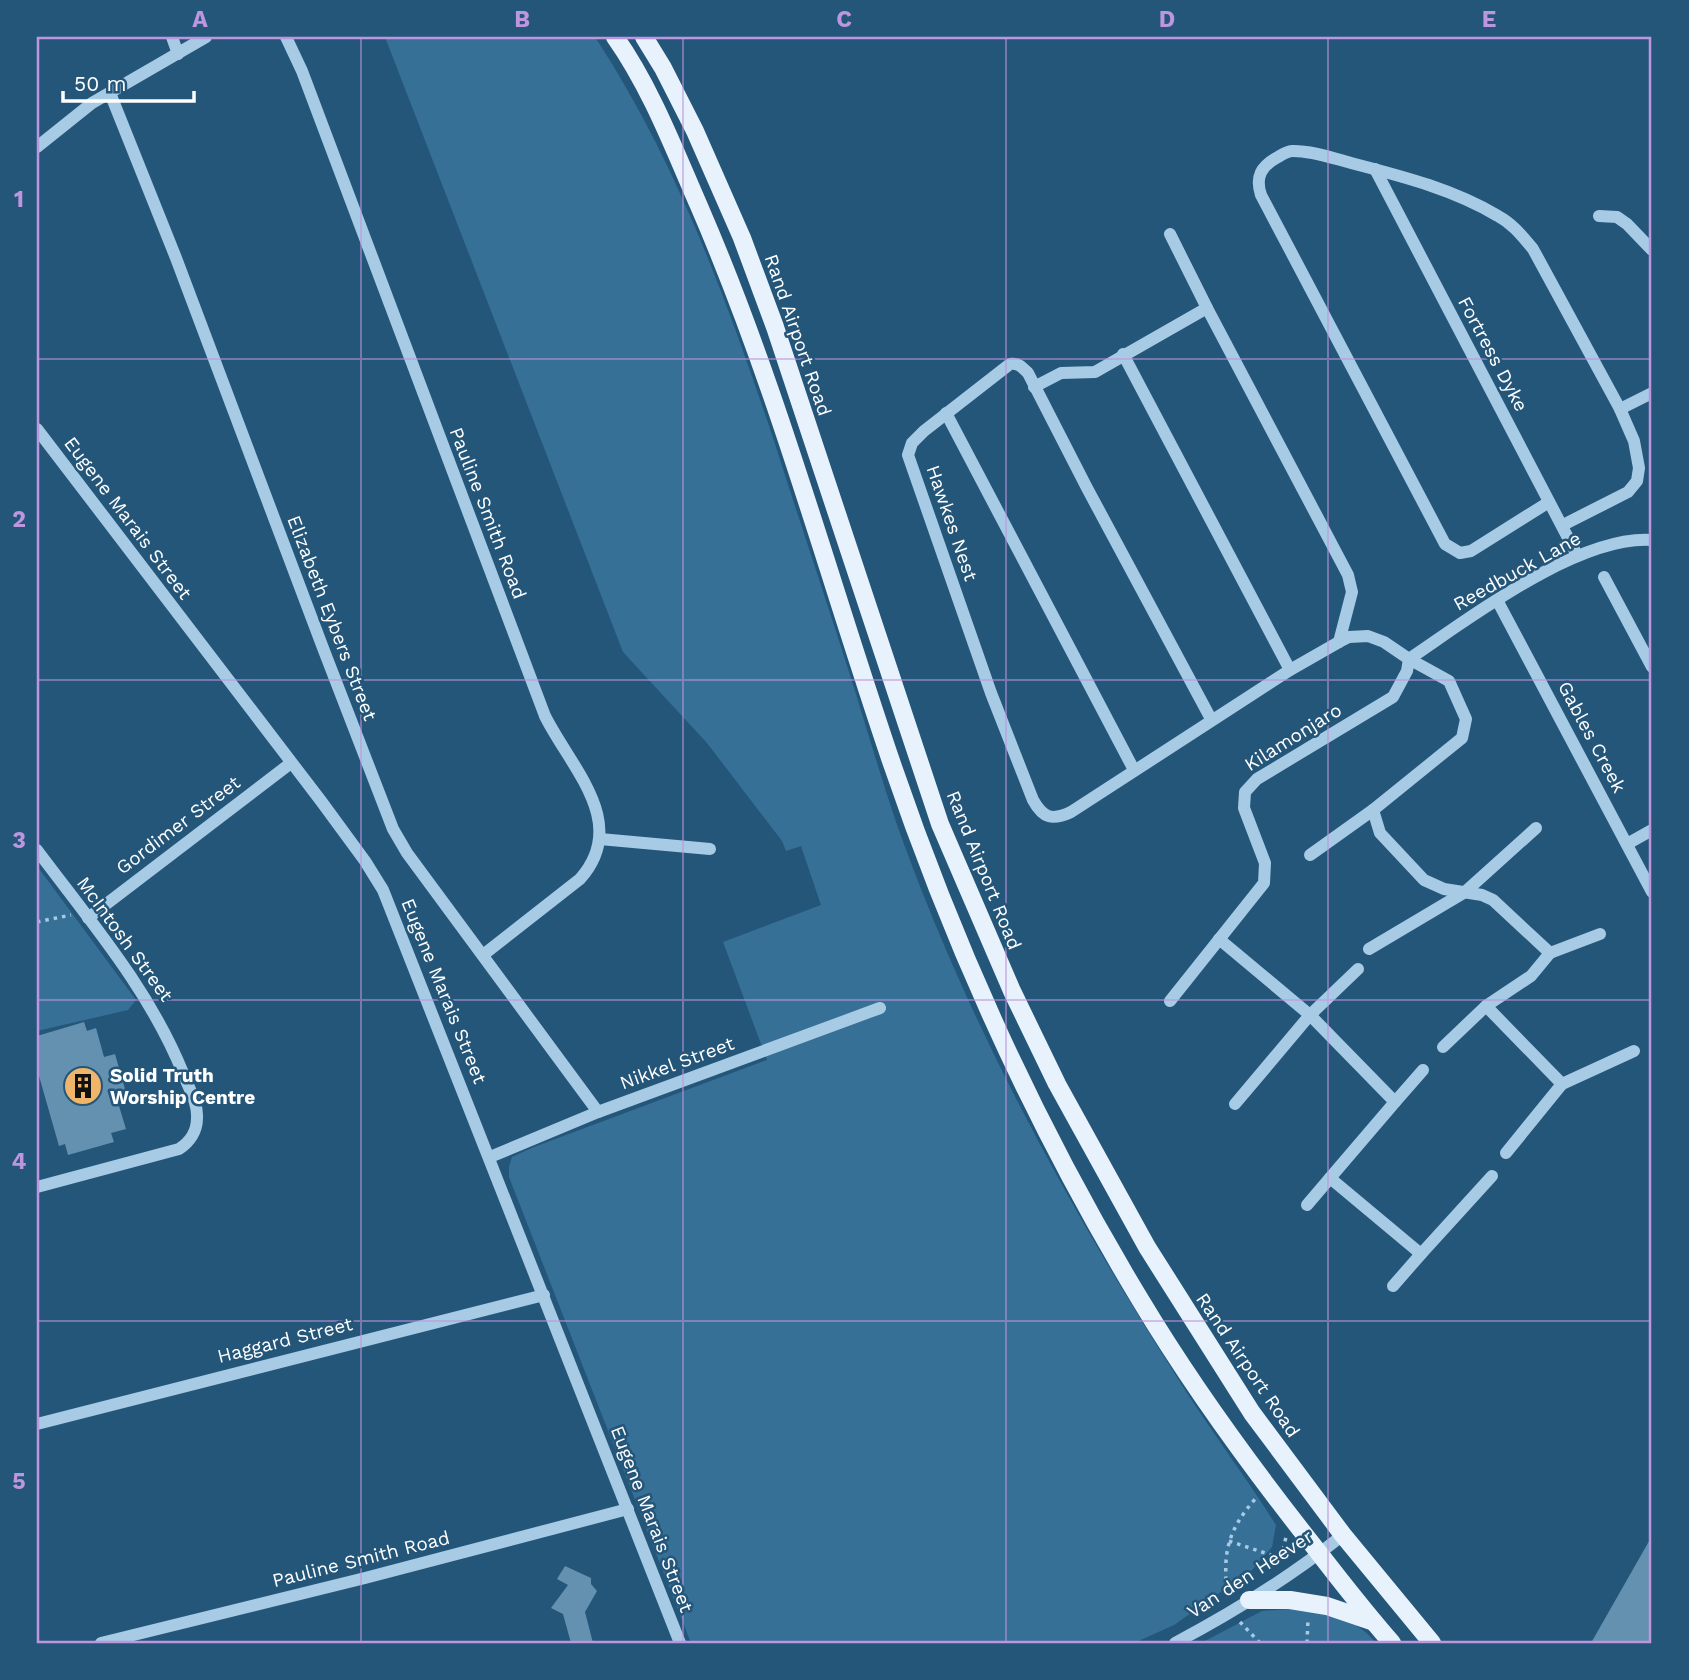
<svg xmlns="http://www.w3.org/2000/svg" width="1689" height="1680" font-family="'Work Sans',sans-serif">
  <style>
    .green { fill: #377097 }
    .building { fill: #6591b0 }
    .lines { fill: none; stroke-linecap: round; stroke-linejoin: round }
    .path { stroke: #a7cbe4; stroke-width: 3.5; stroke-dasharray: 3.5 5; stroke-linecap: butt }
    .minor { stroke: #a7cbe4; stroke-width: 12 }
    .major { stroke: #e7f2fc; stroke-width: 18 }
    .grid { fill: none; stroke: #bd96df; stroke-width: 2; stroke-opacity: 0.55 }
    .labels { text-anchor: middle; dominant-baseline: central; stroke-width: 5; stroke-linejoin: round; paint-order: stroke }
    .street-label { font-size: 19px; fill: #fff; stroke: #24567a }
    .poi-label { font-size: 19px; font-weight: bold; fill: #fff; stroke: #24567a; text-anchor: start }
    .neatline { fill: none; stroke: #bd96df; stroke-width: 2.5 }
    .grid-label { font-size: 23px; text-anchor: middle; font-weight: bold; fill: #bd96df }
  </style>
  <rect width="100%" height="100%" fill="#24567a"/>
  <g class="green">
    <path d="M385,37H595C677,162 728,303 775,444C799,520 825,596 849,672C865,722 879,772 896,822C965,1017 1064,1200 1175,1374C1207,1426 1244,1474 1276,1525L1272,1547L1252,1570L1174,1625L1134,1643H691L509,1177V1167L512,1157L534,1147L767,1060L723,942L821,905L801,846L786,851L782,841L707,743L623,652Z"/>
    <path d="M37,866L136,1000L128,1010L37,1031Z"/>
    <path d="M1289,1609C1323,1611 1353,1615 1376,1643H1201L1262,1611Z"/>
  </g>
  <g class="building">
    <path d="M84,1022L87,1031L96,1028L104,1057L115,1054L129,1103L119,1106L126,1129L111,1133L114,1142L68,1155L65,1144L59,1146L37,1069V1036Z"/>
    <path d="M1652,1536V1643H1591Z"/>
    <path d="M565,1566L591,1578V1584L597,1591L585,1612L593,1643H571L563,1614L551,1608L568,1585L557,1579Z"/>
  </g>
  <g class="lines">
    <g class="path">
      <path d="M37,922L71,915"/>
      <path d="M1229,1541L1280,1558"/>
      <path d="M1276,1565L1282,1554L1286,1537"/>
      <path d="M1228,1597C1222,1554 1227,1531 1256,1498"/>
      <path d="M1240,1622L1260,1643"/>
      <path d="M1307,1643L1308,1619"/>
    </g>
    <g class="minor">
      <path d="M172,37L178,54"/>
      <path d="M286,37L302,71L545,716C571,768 630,823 580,879L483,955"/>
      <path d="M110,93L176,258L323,648L393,829L407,853L598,1112"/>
      <path d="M37,147L92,103L206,37"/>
      <path d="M1375,169L1577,555"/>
      <path d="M1599,216L1617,217L1627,224L1652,250"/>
      <path d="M1170,234L1207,308L1348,575L1352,592L1339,642"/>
      <path d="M1123,354L1290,670"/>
      <path d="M1034,387L1061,373L1095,372L1207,308"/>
      <path d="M1620,409L1652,393"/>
      <path d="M946,413L1134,770"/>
      <path d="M37,429L321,801L365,861L383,890L680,1643"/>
      <path d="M1549,502L1471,551L1460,553L1445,544L1261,195C1255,177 1261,166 1278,157C1283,154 1287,151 1293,151C1313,151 1332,158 1351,163C1401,176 1453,189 1498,216C1513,224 1522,236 1533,249L1620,409L1634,441L1639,468L1637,481L1628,492L1563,525"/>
      <path d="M1604,577L1652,667"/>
      <path d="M1497,600L1652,892"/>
      <path d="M1409,659C1470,618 1578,535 1652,540"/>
      <path d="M1211,719L1087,488L1028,373C1022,367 1019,363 1010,364L924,431L912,443L908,455L991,693L1033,800C1043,818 1052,821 1071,812L1290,670L1339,642L1349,637L1368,636L1384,642L1409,659L1449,681L1466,719L1462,738L1373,810L1380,833L1424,880L1444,889L1482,895L1493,900L1550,953L1531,976L1486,1006L1562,1084L1506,1153"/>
      <path d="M600,839L710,849"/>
      <path d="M1627,844L1652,830"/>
      <path d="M37,850C90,921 149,989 183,1073C188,1087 198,1102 197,1118C197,1131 190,1142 179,1149L37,1187"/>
      <path d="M1310,855L1373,810"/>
      <path d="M88,918L291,763"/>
      <path d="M1219,939L1310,1015L1395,1102L1330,1178L1421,1254L1492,1176"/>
      <path d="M1369,949L1465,892L1536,828"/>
      <path d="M1550,953L1600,934"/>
      <path d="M1170,1001L1264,883L1265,863L1244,808L1245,792L1257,779L1393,697L1407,671L1409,659"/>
      <path d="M1443,1047L1486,1006"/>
      <path d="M1562,1084L1634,1051"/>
      <path d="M1395,1102L1423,1070"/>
      <path d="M1235,1104L1310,1015L1358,969"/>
      <path d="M490,1157L598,1112L880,1008"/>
      <path d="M1307,1205L1330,1178"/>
      <path d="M1393,1286L1421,1254"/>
      <path d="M37,1424L544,1295"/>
      <path d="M101,1643L365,1578L628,1509"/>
      <path d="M1175,1643C1234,1612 1291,1576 1343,1535"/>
    </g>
    <g class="major">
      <path d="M615,37C651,88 674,149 699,206C777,386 828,576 891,761C955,949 1038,1131 1141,1301C1189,1381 1244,1457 1301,1530C1331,1568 1360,1607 1392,1643"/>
      <path d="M644,37L663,68L695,131L742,238L775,327L940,824L1012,991L1057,1084L1147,1247L1252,1413L1343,1535L1432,1643"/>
      <path d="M1249,1600H1290L1327,1606L1374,1622"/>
    </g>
  </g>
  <path class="grid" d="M361,37V1643M683,37V1643M1006,37V1643M1328,37V1643M37,359H1652M37,680H1652M37,1000H1652M37,1321H1652"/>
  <defs>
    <symbol id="building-disc" viewBox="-11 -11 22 22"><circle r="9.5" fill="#eeb56b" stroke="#24567a"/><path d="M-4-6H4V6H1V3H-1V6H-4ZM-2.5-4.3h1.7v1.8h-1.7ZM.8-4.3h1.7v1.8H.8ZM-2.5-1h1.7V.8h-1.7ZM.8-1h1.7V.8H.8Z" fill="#111"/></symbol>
  </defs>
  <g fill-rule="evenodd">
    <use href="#building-disc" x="61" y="1064" width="44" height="44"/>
  </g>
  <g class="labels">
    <g class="street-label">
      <text transform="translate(798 335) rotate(71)">Rand Airport Road</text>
      <text transform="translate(1493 354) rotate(62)">Fortress Dyke</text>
      <text transform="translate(488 513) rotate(69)">Pauline Smith Road</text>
      <text transform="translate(128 518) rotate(53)">Eugene Marais Street</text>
      <text transform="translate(952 523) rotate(71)">Hawkes Nest</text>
      <text transform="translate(1517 571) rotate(-29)">Reedbuck Lane</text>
      <text transform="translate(332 618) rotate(69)">Elizabeth Eybers Street</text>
      <text transform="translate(1293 737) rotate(-32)">Kilamonjaro</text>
      <text transform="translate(1592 737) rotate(62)">Gables Creek</text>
      <text transform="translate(178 825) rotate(-37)">Gordimer Street</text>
      <text transform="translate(984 870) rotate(68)">Rand Airport Road</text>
      <text transform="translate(125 939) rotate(54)">McIntosh Street</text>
      <text transform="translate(444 991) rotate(68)">Eugene Marais Street</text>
      <text transform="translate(677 1063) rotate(-20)">Nikkel Street</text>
      <text transform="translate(285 1340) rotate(-14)">Haggard Street</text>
      <text transform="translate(1248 1365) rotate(56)">Rand Airport Road</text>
      <text transform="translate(652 1519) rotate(69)">Eugene Marais Street</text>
      <text transform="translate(361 1559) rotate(-14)">Pauline Smith Road</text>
      <text transform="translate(1250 1574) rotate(-33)">Van den Heever</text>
    </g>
    <g class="poi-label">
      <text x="110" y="1075">Solid Truth<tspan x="110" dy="22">Worship Centre</tspan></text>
    </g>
  </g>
  <rect width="1689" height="1680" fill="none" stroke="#24567a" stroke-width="77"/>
  <path d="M63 91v10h131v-10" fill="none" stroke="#ffffff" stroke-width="3.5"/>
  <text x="74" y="91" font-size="21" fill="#ffffff" stroke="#24567a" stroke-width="5" paint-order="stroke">50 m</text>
  <rect x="38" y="38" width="1612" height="1604" class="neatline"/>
  <g class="grid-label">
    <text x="200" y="27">A</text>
    <text x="522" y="27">B</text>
    <text x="844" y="27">C</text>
    <text x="1167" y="27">D</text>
    <text x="1489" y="27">E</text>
    <text x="19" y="207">1</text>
    <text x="19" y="527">2</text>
    <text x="19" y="848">3</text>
    <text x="19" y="1169">4</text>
    <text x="19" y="1489">5</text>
  </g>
</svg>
